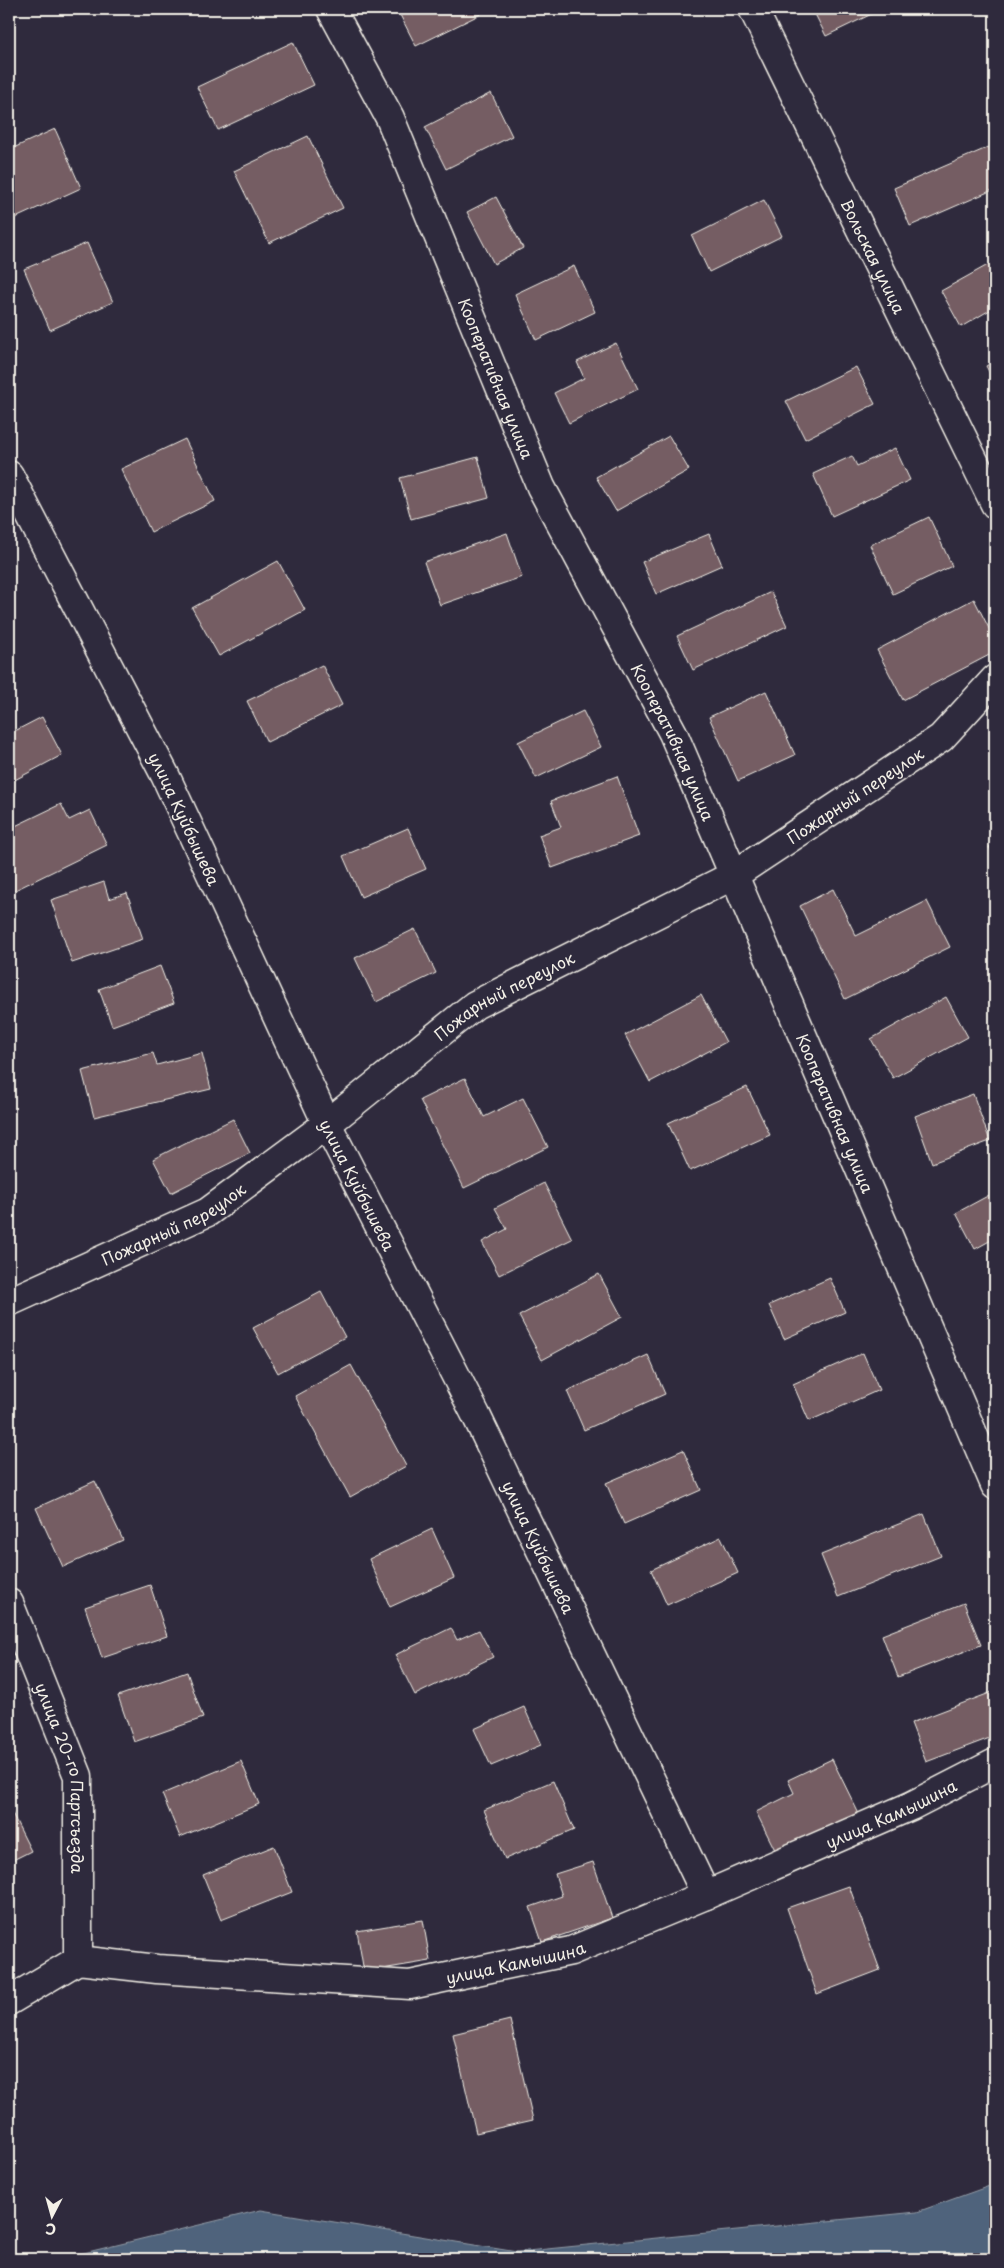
<svg xmlns="http://www.w3.org/2000/svg" width="1004" height="2268" font-family="'Playpen Sans',sans-serif">
  <style>
    .water { fill: #50647b; stroke: #929ca7 }
    .building { fill: #745d64; stroke: #f4f1e8 }
    .lines { fill: none; stroke-linecap: round; stroke-linejoin: round }
    .minor-casing { stroke: #f4f1e8; stroke-width: 31 }
    .minor { stroke: #2f2a3d; stroke-width: 28 }
    .labels { text-anchor: middle; dominant-baseline: central; stroke-width: 4; stroke-linejoin: round; paint-order: stroke }
    .street-label { font-size: 16px; fill: #f4f1e8; stroke: #2f2a3d }
  </style>
  <rect width="100%" height="100%" fill="#2f2a3d"/>
  <filter id="ink" filterUnits="userSpaceOnUse"><feTurbulence type="fractalNoise" baseFrequency=".02" numOctaves="2"/><feDisplacementMap in="SourceGraphic" scale="10" xChannelSelector="R" yChannelSelector="G"/><feConvolveMatrix kernelMatrix="1 2 1 2 8 2 1 2 1" color-interpolation-filters="sRGB"/></filter>
  <g filter="url(#ink)">
    <path class="water" d="M995,2184V2259H59L261,2210L517,2252L917,2212Z"/>
    <g class="building">
      <path d="M397,9H479L481,14L416,46Z"/>
      <path d="M821,9H882L826,36L814,12Z"/>
      <path d="M293,42L314,85L218,130L197,87Z"/>
      <path d="M491,93L512,136L446,169L425,127Z"/>
      <path d="M55,129L81,188L9,221V150Z"/>
      <path d="M308,136L343,208L269,243L234,171Z"/>
      <path d="M989,147L995,161V189L910,226L894,188Z"/>
      <path d="M496,197L523,248L494,264L467,212Z"/>
      <path d="M764,200L782,236L709,272L692,236Z"/>
      <path d="M87,243L113,302L50,330L24,269Z"/>
      <path d="M995,261V307L961,327L941,291Z"/>
      <path d="M574,266L595,312L536,340L515,294Z"/>
      <path d="M616,343L638,389L569,423L554,393L584,378L577,362Z"/>
      <path d="M995,361V383L986,366Z"/>
      <path d="M856,367L875,404L805,439L786,401Z"/>
      <path d="M669,436L689,470L616,511L596,477Z"/>
      <path d="M185,439L215,501L151,532L121,469Z"/>
      <path d="M895,448L910,480L832,516L813,474L852,456L857,466Z"/>
      <path d="M478,457L489,498L411,519L400,478Z"/>
      <path d="M929,517L952,566L893,594L870,545Z"/>
      <path d="M507,533L522,577L440,605L424,562Z"/>
      <path d="M709,534L722,565L656,594L642,562Z"/>
      <path d="M278,561L305,610L219,656L192,608Z"/>
      <path d="M771,592L787,626L693,670L677,636Z"/>
      <path d="M974,599L995,640V652L903,700L877,650Z"/>
      <path d="M322,665L342,705L267,742L247,701Z"/>
      <path d="M766,691L795,755L738,781L709,717Z"/>
      <path d="M583,711L601,747L536,778L518,742Z"/>
      <path d="M42,717L62,755L9,783V734Z"/>
      <path d="M617,776L639,836L552,868L539,835L561,827L551,801Z"/>
      <path d="M61,804L69,820L90,810L107,845L9,893V829Z"/>
      <path d="M408,828L426,869L361,897L343,856Z"/>
      <path d="M995,843V858L989,847Z"/>
      <path d="M104,882L109,899L127,893L143,939L72,963L51,900Z"/>
      <path d="M833,889L856,936L927,901L950,947L845,999L800,906Z"/>
      <path d="M415,929L436,973L376,1002L355,958Z"/>
      <path d="M160,966L174,1003L112,1026L99,989Z"/>
      <path d="M701,995L726,1042L650,1082L625,1035Z"/>
      <path d="M946,997L968,1037L893,1078L871,1039Z"/>
      <path d="M153,1053L157,1065L202,1053L211,1089L94,1117L82,1071Z"/>
      <path d="M465,1078L484,1117L523,1098L548,1147L464,1188L420,1100Z"/>
      <path d="M747,1087L770,1135L690,1171L668,1123Z"/>
      <path d="M973,1094L990,1141L932,1163L915,1116Z"/>
      <path d="M233,1119L250,1153L171,1193L153,1159Z"/>
      <path d="M544,1183L572,1239L499,1275L482,1242L507,1229L495,1208Z"/>
      <path d="M995,1192V1238L975,1249L956,1213Z"/>
      <path d="M599,1274L622,1317L542,1360L519,1316Z"/>
      <path d="M830,1278L845,1312L784,1339L769,1305Z"/>
      <path d="M321,1292L345,1337L278,1373L253,1328Z"/>
      <path d="M863,1353L879,1390L809,1421L793,1384Z"/>
      <path d="M648,1355L665,1394L584,1430L567,1391Z"/>
      <path d="M351,1365L406,1466L350,1497L295,1396Z"/>
      <path d="M683,1450L701,1490L624,1524L606,1483Z"/>
      <path d="M95,1481L123,1540L63,1567L36,1508Z"/>
      <path d="M924,1514L941,1556L838,1597L821,1555Z"/>
      <path d="M432,1529L454,1578L390,1607L369,1559Z"/>
      <path d="M721,1537L738,1573L667,1605L651,1570Z"/>
      <path d="M150,1585L167,1636L102,1658L85,1607Z"/>
      <path d="M964,1603L981,1645L898,1677L882,1635Z"/>
      <path d="M451,1628L457,1640L479,1630L493,1657L415,1695L395,1655Z"/>
      <path d="M187,1672L203,1718L134,1742L118,1696Z"/>
      <path d="M995,1691V1736L926,1762L911,1723Z"/>
      <path d="M524,1707L541,1745L491,1766L474,1729Z"/>
      <path d="M832,1759L859,1814L777,1854L756,1812L794,1793L788,1780Z"/>
      <path d="M241,1761L259,1804L180,1837L162,1794Z"/>
      <path d="M553,1781L574,1830L505,1859L484,1810Z"/>
      <path d="M9,1807L31,1851L9,1862Z"/>
      <path d="M274,1846L292,1892L221,1920L203,1875Z"/>
      <path d="M593,1862L612,1918L542,1942L530,1907L562,1896L555,1874Z"/>
      <path d="M849,1886L880,1970L817,1994L787,1908Z"/>
      <path d="M423,1920L430,1961L364,1972L357,1931Z"/>
      <path d="M510,2020L533,2120L476,2133L453,2034Z"/>
    </g>
    <g class="lines">
      <defs>
        <g id="minor">
          <path id="s1" d="M331,9L390,118L541,487L673,733L995,1485"/>
          <path id="s2" d="M753,9L995,504"/>
          <path id="s3" d="M9,475L165,775L327,1124L476,1415L706,1895"/>
          <path id="s4" d="M9,1302L208,1212L327,1124L475,1005L734,875L941,738L995,679"/>
          <path id="s5" d="M9,1603L78,1776V1960"/>
          <path id="s6" d="M9,2001L78,1960L157,1969L410,1985L571,1951L706,1895L911,1806L995,1763"/>
        </g>
      </defs>
      <use href="#minor" class="minor-casing"/>
      <use href="#minor" class="minor"/>
    </g>
  </g>
  <g class="labels">
    <g class="street-label">
      <text stroke="none"><textPath href="#s2" startOffset="275">Вольская улица</textPath></text>
      <text stroke="none"><textPath href="#s1" startOffset="405">Кооперативная улица</textPath></text>
      <text stroke="none"><textPath href="#s1" startOffset="810">Кооперативная улица</textPath></text>
      <text stroke="none"><textPath href="#s4" startOffset="991">Пожарный переулок</textPath></text>
      <text stroke="none"><textPath href="#s3" startOffset="386">улица Куйбышева</textPath></text>
      <text stroke="none"><textPath href="#s4" startOffset="586">Пожарный переулок</textPath></text>
      <text stroke="none"><textPath href="#s1" startOffset="1215">Кооперативная улица</textPath></text>
      <text stroke="none"><textPath href="#s3" startOffset="791">улица Куйбышева</textPath></text>
      <text stroke="none"><textPath href="#s4" startOffset="182">Пожарный переулок</textPath></text>
      <text stroke="none"><textPath href="#s3" startOffset="1196">улица Куйбышева</textPath></text>
      <text stroke="none"><textPath href="#s5" startOffset="185">улица 20-го Партсъезда</textPath></text>
      <text stroke="none"><textPath href="#s6" startOffset="926">улица Камышина</textPath></text>
      <text stroke="none"><textPath href="#s6" startOffset="521">улица Камышина</textPath></text>
    </g>
  </g>
  <rect width="1004" height="2268" fill="none" stroke="#2f2a3d" stroke-width="30"/>
  <rect x="15" y="15" width="974" height="2238" fill="none" stroke="#f4f1e8" stroke-width="2" filter="url(#ink)"/>
  <g transform="translate(52 2216) rotate(186)" stroke="#2f2a3d" stroke-width="4" paint-order="stroke">
  <path d="M0-4L9 19L0 12L-9 19Z" fill="#f4f1e8"/>
  <text y="-8" font-size="14" font-weight="bold" text-anchor="middle" fill="#f4f1e8">С</text>
  </g>
</svg>
